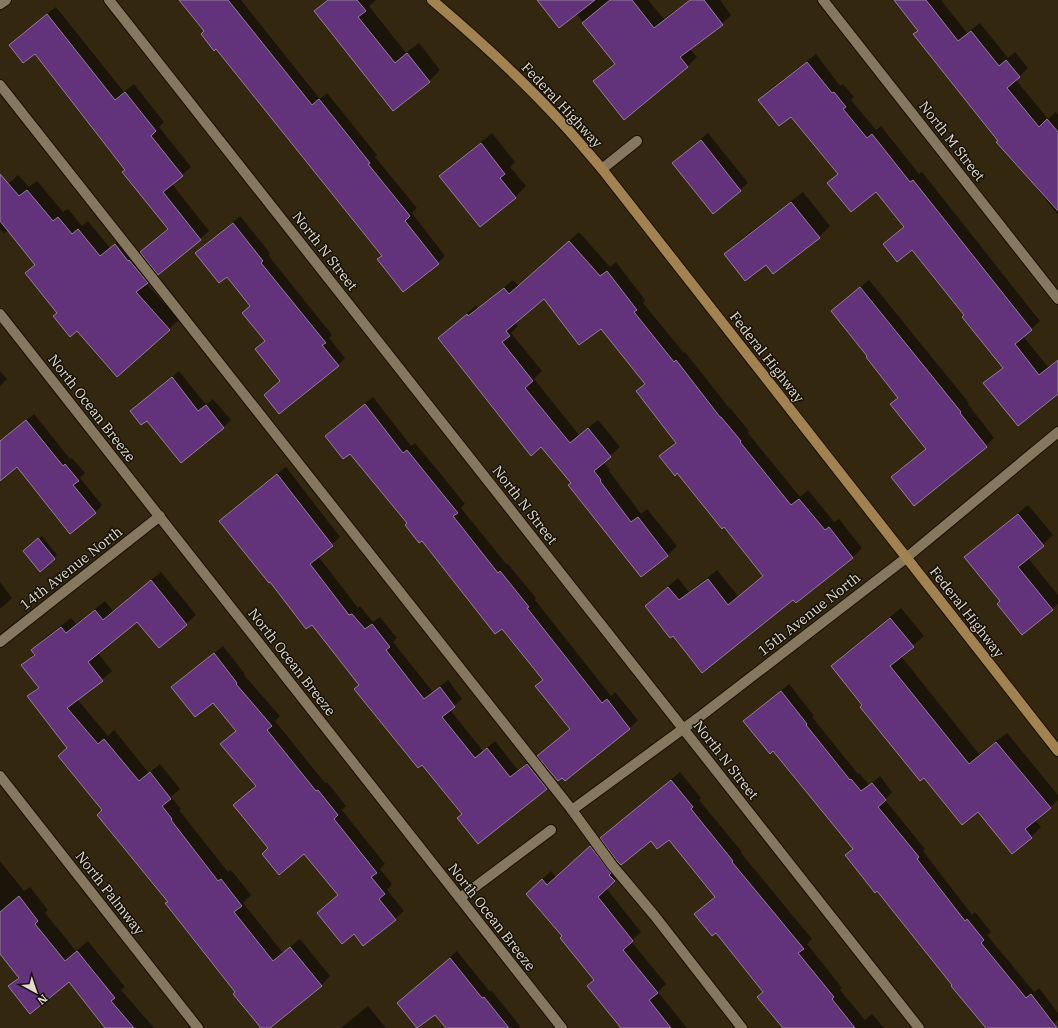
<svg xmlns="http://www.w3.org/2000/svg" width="1058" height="1028" font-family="'IBM Plex Serif',serif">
	<rect width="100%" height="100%" fill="#33270f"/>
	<!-- shadow -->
	<g fill="#0007">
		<polygon points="180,0 241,0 320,99 327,93 377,155 375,157 417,208 412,213 445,256 438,263 383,255"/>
		<polygon points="327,0 376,0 369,6 406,53 419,43 440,70 429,81 393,110 315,11"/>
		<polygon points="538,0 648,0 664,19 689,0 720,0 731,15 722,24 690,49 697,57 687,67 594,81 615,63 576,13"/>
		<polygon points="895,0 941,0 967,33 980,23 1008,58 1015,52 1028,68 1016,80 1048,119 1056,112 1058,115 1058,215 1038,190 1039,188 999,140"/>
		<polygon points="56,7 124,92 134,84 164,122 159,127 191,167 172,184 209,231 200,239 157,272 146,283 179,320 117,375 77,330 58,313 26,273 36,264 8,230 4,234 0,229 0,191 18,175 29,187 37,181 63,212 68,209 82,226 88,221 110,248 125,236 137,252 139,251 140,252 168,228 126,169 35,52 10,45 19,36"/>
		<polygon points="816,54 840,86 843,84 854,97 851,100 876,130 881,126 919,174 922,172 1040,321 1023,336 1048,367 1058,359 1058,392 985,383 1003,367 965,315 912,249 884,244 905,226 876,190 838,174 791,116 759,100 768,91"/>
		<polygon points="492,133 515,162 510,167 526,186 515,197 441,176 452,166"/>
		<polygon points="708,133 748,183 713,212 673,163"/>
		<polygon points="803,192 830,226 819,237 766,264 725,254 736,243"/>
		<polygon points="240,216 270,253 268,255 332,335 329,338 345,358 338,365 265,395 281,381 256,349 266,340 251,305 227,276 196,253"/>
		<polygon points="579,232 610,267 616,262 645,300 643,303 684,353 685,352 730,409 730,408 749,431 748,433 800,497 808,490 834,522 839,519 862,548 853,557 796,602 793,598 673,635 646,606 655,597 678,578 689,592 717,570 738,596 764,575 678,472 660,456 676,442 637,392 646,383 601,327 544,298 515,322 518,326 511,333 542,371 534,379 579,435 598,420 620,447 603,462 610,470 609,471 641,514 647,509 677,546 668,555 572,483 541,446 439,338 448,329 476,306 478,308 513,280 519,286"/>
		<polygon points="869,280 969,403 968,404 994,438 986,446 893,477 927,448 891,404 899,397 868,356 832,311"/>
		<polygon points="0,371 7,379 0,386"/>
		<polygon points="179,371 206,405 213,399 231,420 223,428 147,420 131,411"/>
		<polygon points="373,397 411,446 415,443 444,478 465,504 461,508 507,565 508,564 536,598 535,600 611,696 615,692 638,720 630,728 565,779 539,756 570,728 537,686 543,680 502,627 422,539 350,452 326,436 334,428"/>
		<polygon points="34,414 70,459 72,458 85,473 80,478 102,505 95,513 17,466 0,479 0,441"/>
		<polygon points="286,467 340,537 318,556 358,608 360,606 373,622 380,617 397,638 393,642 433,692 448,680 462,699 450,710 483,751 495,741 518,770 535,756 555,781 547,789 478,843 463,814 360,684 312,624 270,581 220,521 228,513"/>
		<polygon points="1028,505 1053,535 1028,558 1058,595 1058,604 1052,609 1001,601 965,557 975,548"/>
		<polygon points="42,536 57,555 54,558 27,548"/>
		<polygon points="161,572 196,615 159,647 137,621 98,653 112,671 102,680 77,699 108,736 114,730 149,773 160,764 180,789 171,797 181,809 179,810 228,872 231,870 251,895 243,903 283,953 300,939 330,976 321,986 268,1028 262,1028 169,901 103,810 68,747 29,696 39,686 22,665 35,653 33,650 42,640 71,618 76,624 105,601 113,611"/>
		<polygon points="0,582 12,598 0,609"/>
		<polygon points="901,608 924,636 901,656 979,754 1007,733 1058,795 1058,800 1035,820 1041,827 1031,837 979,811 924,776 863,705 832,666 842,656"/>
		<polygon points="223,646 245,674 244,675 280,716 275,721 325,783 327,782 346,806 342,810 385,864 380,869 392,884 387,890 404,911 395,919 354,933 318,913 339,894 305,852 269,848 234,805 257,785 222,744 237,730 213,702 173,687 181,679"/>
		<polygon points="789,684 814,716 812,717 858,774 859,773 869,785 880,776 892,792 885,800 925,849 923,851 972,915 975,912 991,932 987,935 1034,992 1039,988 1058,1013 1058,1020 1049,1028 987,1028 877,890 846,855 854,848 773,750 745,721"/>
		<polygon points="680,772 701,798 699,800 742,852 741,853 812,939 807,944 842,988 840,990 865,1020 872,1014 884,1028 784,1028 764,991 716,932 695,914 715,896 669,839 651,839 620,863 617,866 623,872 606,888 641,932 631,941 666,984 658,992 687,1028 622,1028 595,980 563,936 536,885 551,871 556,877 611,829"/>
		<polygon points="0,861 24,891 30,887 48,910 45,913 76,951 88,941 125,987 121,990 154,1028 103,1028 105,1026 69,981 9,986 19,976 0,952"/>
		<polygon points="457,951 490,992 491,990 520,1026 519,1028 447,1028 435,1013 406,996"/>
		<polygon points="368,1006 386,1028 341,1028"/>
	</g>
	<!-- building -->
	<g fill="#62337b" stroke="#90809a">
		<polygon points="179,0 228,0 312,105 319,99 370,163 368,164 410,216 405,221 439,264 403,292 377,259 382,256 216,49 214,51 201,34 204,31"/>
		<polygon points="328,0 357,0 366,11 358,17 395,63 407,53 430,82 393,111 314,11"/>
		<polygon points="537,0 595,0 559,28"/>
		<polygon points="610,0 632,0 654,28 690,0 704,0 723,25 680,57 688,67 624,120 593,81 615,64 582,23"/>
		<polygon points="894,0 926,0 958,41 971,31 999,66 1006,60 1020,77 1007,88 1039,127 1047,119 1058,132 1058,211 996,142 998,141 913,34 918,31"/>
		<polygon points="47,14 115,100 125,92 156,131 151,136 183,176 163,192 201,240 158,275 140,252 168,229 122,172 125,170 35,54 23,63 9,45"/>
		<polygon points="807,62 832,93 834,92 846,107 843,109 867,138 872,134 910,182 913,180 1032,330 1015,344 1039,375 1058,360 1058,394 1018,426 983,383 1003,368 962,317 964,315 912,250 897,262 883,244 904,227 876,192 851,212 827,183 838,174 791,117 779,126 758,100"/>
		<polygon points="701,140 741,191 713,214 672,163"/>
		<polygon points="481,143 505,174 500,178 516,198 480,227 439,176"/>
		<polygon points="0,174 19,196 27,190 53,221 58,217 72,234 78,229 100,256 115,244 128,261 129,260 148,283 136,292 170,330 117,377 77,331 70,337 53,316 57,313 25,273 35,265 0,221"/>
		<polygon points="791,202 820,238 773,274 766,265 745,281 724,254"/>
		<polygon points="233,223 263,261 261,263 326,343 322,345 339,366 279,414 264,395 280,381 255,349 265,341 242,313 250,306 227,277 219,283 195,253"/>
		<polygon points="569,241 600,276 607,271 637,310 634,312 674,362 676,360 720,417 721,417 741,441 740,442 791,505 799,499 825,530 829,527 853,558 796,603 793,600 702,673 673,636 670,638 645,606 668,587 679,600 708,579 728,605 763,576 724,527 722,529 677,473 675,476 659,456 676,443 636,391 645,384 601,329 579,345 544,299 506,331 510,336 502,342 533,381 525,388 570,443 588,428 611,457 594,471 601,480 600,481 631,522 638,517 668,556 641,577 568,485 571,483 541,447 531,456 438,338 467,314 468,316 504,288 509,294"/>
		<polygon points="860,287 961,412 960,413 987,447 914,506 891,477 926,449 890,404 898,398 866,357 867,356 831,311"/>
		<polygon points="172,377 198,411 206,405 224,428 181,463 147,421 141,425 130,411"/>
		<polygon points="365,404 403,453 407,450 436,486 458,513 453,516 498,573 500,571 529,607 527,608 602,703 607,699 630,729 565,781 562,778 558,781 537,756 570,729 535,686 543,680 502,629 495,634 422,541 419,543 405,525 407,523 350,454 343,459 325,436"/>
		<polygon points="26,420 63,466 65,464 79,481 73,485 96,513 70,534 17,467 0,481 0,441"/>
		<polygon points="277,474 333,546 310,564 349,615 352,614 365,629 372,624 390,647 386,650 424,699 440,687 455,707 442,717 475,758 487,748 510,777 527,764 547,789 478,844 457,818 462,814 422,765 418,768 354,689 359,685 312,625 306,629 270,582 269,583 219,521"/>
		<polygon points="1018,514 1044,546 1018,567 1053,610 1022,635 997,604 1000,601 964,557"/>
		<polygon points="38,538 55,559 40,572 23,551"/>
		<polygon points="151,580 187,625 159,648 137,622 88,662 103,681 67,708 98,744 104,739 139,781 150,772 171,799 162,806 172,819 171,820 218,881 221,879 242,906 234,912 273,961 290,947 322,986 270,1028 261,1028 233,994 235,992 165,903 168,902 97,815 102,810 58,756 67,748 27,696 39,688 21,665 35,655 31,650 61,627 66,633 95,610 103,620"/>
		<polygon points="890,618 914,647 890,666 969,764 996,742 1051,808 1025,829 1032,838 1012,854 978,812 962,825 924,778 920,781 860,707 862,705 831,666"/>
		<polygon points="214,653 237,683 236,684 272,726 267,730 316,791 318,790 338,815 334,819 377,873 371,877 385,894 379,899 396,920 363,946 354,934 342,944 317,913 338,895 304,854 279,875 262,854 268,848 233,805 256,786 220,744 236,731 213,703 195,717 171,687"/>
		<polygon points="781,691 807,724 806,725 850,780 851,779 861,791 872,783 886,800 878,807 919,857 917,859 965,921 967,919 984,940 981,943 1026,998 1031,994 1057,1028 986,1028 951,986 952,985 877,891 875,893 845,855 853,849 773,751 770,754 743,721"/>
		<polygon points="671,780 693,807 691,809 733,861 732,862 804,949 798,953 834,997 832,999 855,1028 783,1028 757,997 763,992 716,933 712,936 694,914 715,897 669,840 657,849 651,841 621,865 617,861 600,838"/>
		<polygon points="590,846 611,873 609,875 615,881 598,897 633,941 623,950 658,993 649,1000 671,1028 621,1028 587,986 594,980 560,938 562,936 526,894 542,879 547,885"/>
		<polygon points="19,896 38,921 35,924 65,961 77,951 115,998 111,1001 134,1028 105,1028 69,982 30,1014 8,986 19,978 0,954 0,912"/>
		<polygon points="450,958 482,998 484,997 509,1028 446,1028 435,1015 417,1028 397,1003"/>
	</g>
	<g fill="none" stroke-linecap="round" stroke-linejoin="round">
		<!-- service casing -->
		<g stroke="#1a1000" stroke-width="12">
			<polyline id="service" points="0,85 572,810 612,865 654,915 742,1028"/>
		</g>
		<!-- minor casing -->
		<g stroke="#1a1000" stroke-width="12">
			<g id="minor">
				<polyline points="109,0 919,1028"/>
				<polyline points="823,0 1058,299"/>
				<polyline points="0,4 6,0"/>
				<polyline points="602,169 637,141"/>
				<polyline points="0,314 562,1028"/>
				<polyline points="0,642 160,516"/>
				<polyline points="0,776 198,1028"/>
				<polyline points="572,810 702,715 906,558 1058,432"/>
				<polyline points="460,898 551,830"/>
			</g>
		</g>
		<!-- secondary casing -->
		<g stroke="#1a1000" stroke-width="12">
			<path id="secondary" d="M432,0C478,39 522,79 562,123C576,138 589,154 602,169L1058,751"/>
		</g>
		<!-- service -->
		<use href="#service" stroke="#86785e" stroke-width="10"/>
		<!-- minor -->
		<use href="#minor" stroke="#86785e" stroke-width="10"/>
		<!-- secondary -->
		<use href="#secondary" stroke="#a28350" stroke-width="10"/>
	</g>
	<g text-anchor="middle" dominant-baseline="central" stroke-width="3" stroke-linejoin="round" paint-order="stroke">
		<!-- street labels -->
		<g font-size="14" fill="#e2dbcd" stroke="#161107">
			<text transform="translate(562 105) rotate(47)">Federal Highway</text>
			<text transform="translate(952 141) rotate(52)">North M Street</text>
			<text transform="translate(325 251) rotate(52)">North N Street</text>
			<text transform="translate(767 357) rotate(52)">Federal Highway</text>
			<text transform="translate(92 408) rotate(52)">North Ocean Breeze</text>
			<text transform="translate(525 505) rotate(52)">North N Street</text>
			<text transform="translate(71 568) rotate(-38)">14th Avenue North</text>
			<text transform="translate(967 612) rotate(52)">Federal Highway</text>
			<text transform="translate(809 614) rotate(-38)">15th Avenue North</text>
			<text transform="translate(292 662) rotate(52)">North Ocean Breeze</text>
			<text transform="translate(726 760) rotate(52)">North N Street</text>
			<text transform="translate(110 893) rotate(52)">North Palmway</text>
			<text transform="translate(492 917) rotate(52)">North Ocean Breeze</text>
		</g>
	</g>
	<!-- north arrow -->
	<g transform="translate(36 992) rotate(140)" stroke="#161107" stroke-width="3" paint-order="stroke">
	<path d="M0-3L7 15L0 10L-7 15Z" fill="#e2dbcd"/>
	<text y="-6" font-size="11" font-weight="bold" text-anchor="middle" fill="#e2dbcd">N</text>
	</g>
</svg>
